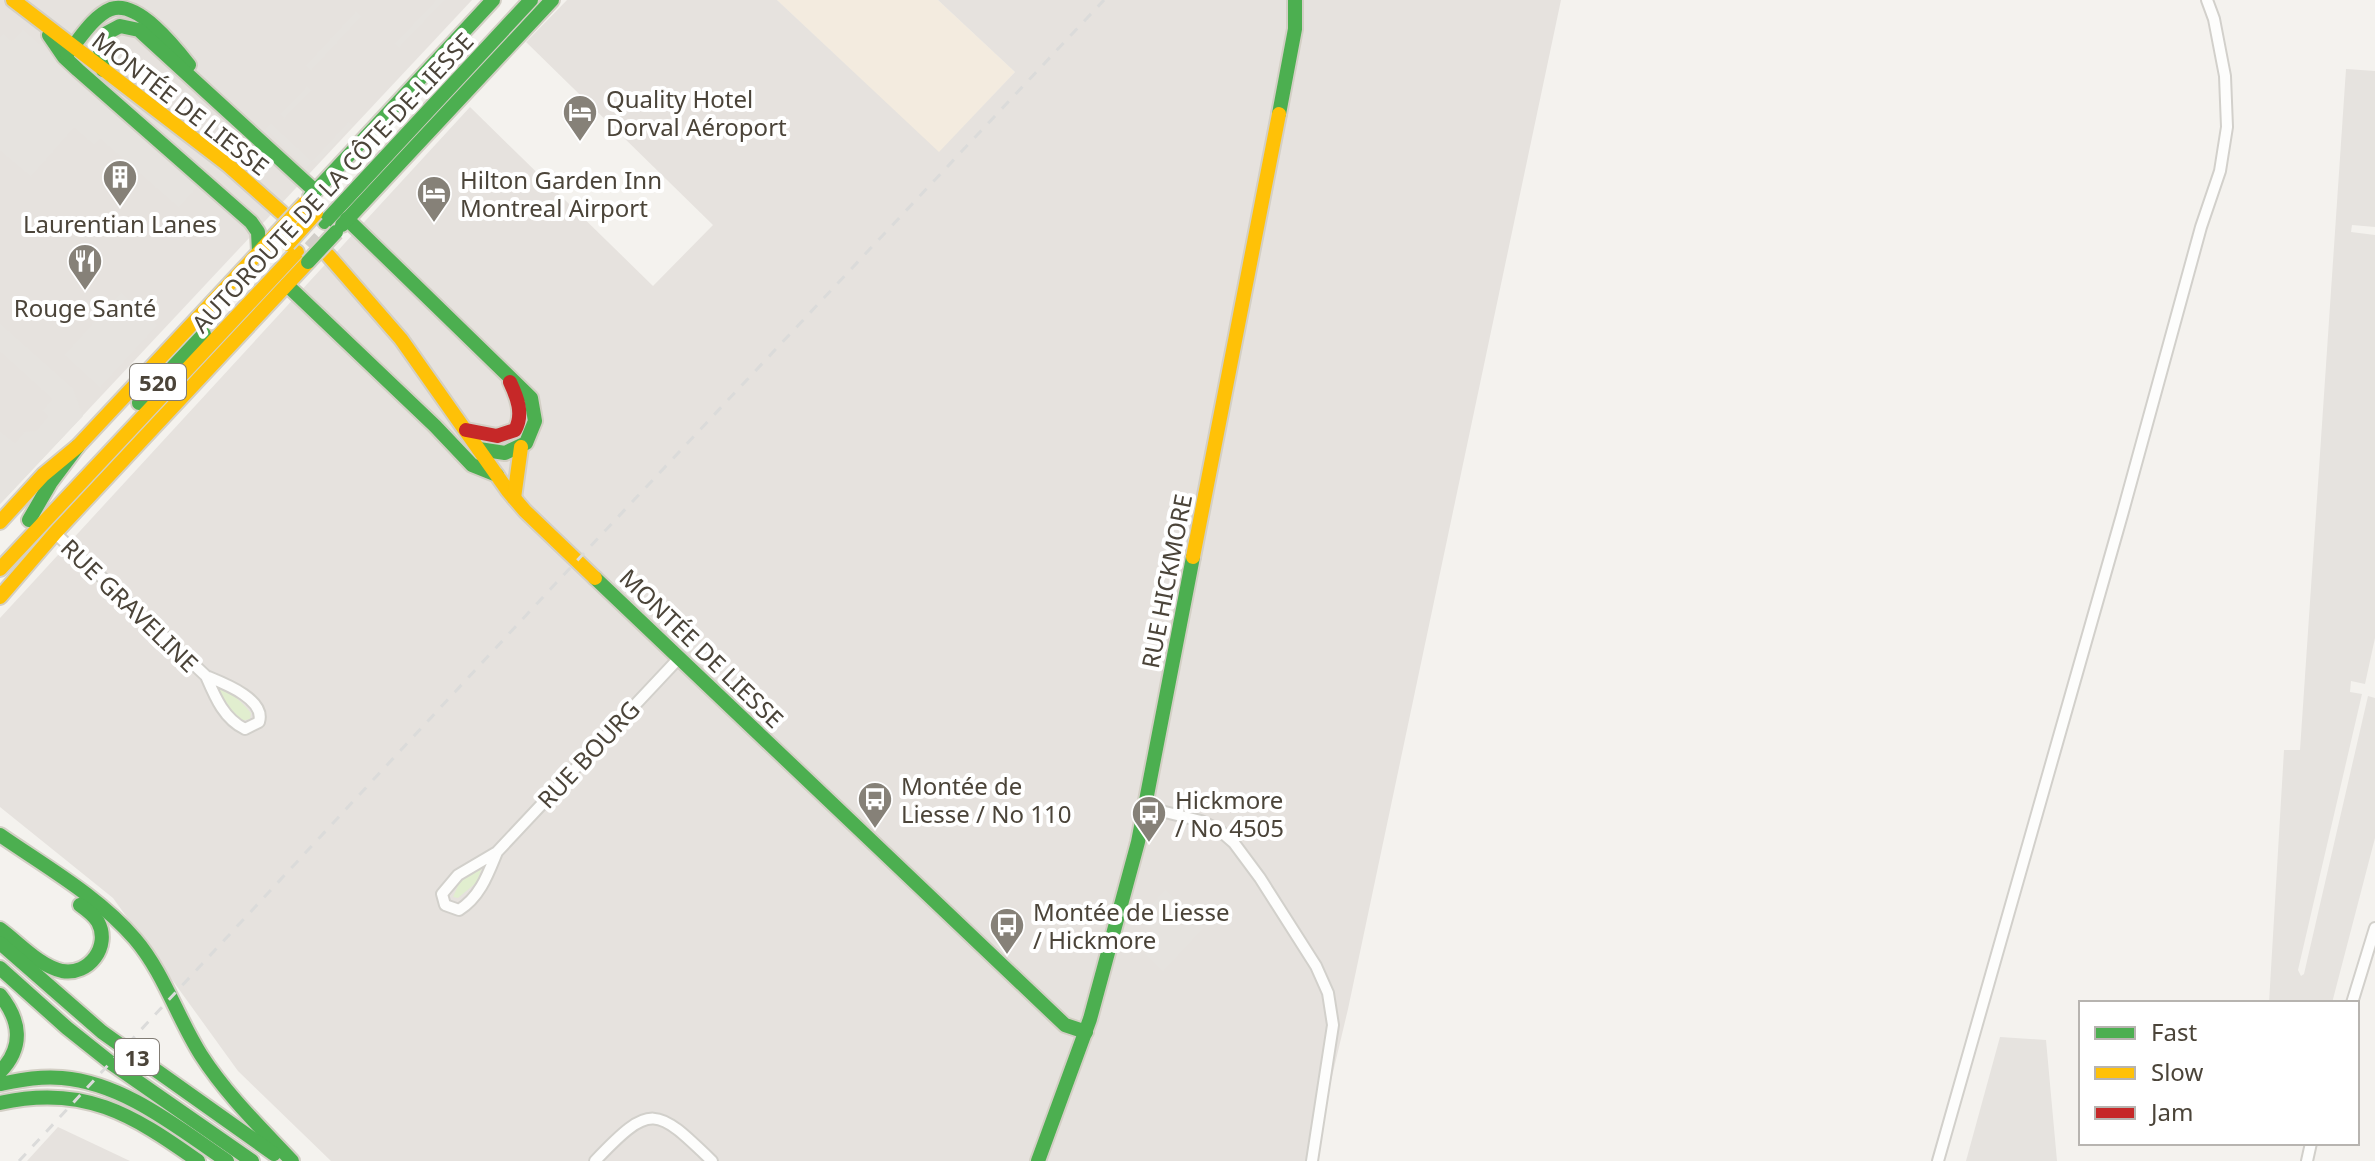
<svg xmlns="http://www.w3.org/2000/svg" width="2375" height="1161" font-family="'Noto Sans',sans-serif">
	<rect width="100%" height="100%" fill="#f4f2ee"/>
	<!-- commercial -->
	<polygon fill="#f3ebdf" points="777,0 938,0 1015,72 939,153"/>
	<!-- industrial -->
	<g fill="#e6e2de">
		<polygon points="0,0 472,0 0,504"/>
		<polygon points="567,0 777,0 939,152 1015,72 938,0 1561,0 1348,1009 1312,1161 331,1161 238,1071 113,898 0,807 0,618 470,107 653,286 713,225 526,42"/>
		<polygon points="58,1127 130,1161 27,1161"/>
	</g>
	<!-- grass -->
	<g fill="#e1eecf">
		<path d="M220,688C235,694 242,703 251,713L250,719L241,721C232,712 218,699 220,688Z"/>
		<polygon points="482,867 477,882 458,898 453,897 460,881"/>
	</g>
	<!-- parking -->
	<g fill="#e6e3df">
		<polygon points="436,0 445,0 399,48 394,44"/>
		<polygon points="356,11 362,16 311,71 305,66"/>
		<polygon points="23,29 199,185 179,208 100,139 94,145 74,128 31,177 0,151 0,38 4,34 12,41"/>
		<polygon points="2346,69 2375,71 2375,227 2352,225 2351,232 2375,235 2375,638 2365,684 2351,681 2350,692 2362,694 2298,970 2301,976 2304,974 2368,696 2375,698 2375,838 2332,1003 2269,1003 2284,750 2300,750"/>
		<polygon points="307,86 312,90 284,119 280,114"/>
		<polygon points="348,122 352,126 317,164 313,161 306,168 265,129 271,123 312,161"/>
		<polygon points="121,292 158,325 100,388 64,355"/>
		<polygon points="0,323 73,388 83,416 0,504 0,431 15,443 24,432 36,431 48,416 42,411 52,399 0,352"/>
		<polygon points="1165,889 1205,927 1163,972 1137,947 1153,930 1147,924 1158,912 1151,905"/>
		<polygon points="2000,1037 2046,1040 2057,1161 1966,1161"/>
	</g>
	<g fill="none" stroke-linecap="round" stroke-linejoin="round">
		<!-- secondary-tunnel -->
		<polyline stroke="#d2cfca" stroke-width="14" stroke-dasharray="14 7" stroke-linecap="butt" points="294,224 328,255"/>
		<!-- street casing -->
		<g stroke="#d2d0cb" stroke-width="14">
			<g id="street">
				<path d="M55,533L206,676C215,697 224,719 245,729L259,722C266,699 223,683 206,676"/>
				<polyline points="1145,807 1201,821 1219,830 1234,843 1260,878 1316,966 1328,993 1333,1025 1312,1161"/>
				<path d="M497,852C488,874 480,897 459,910L445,905L442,894L458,875L497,852L680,657"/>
				<polyline points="2352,1003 2375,928"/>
				<path d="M595,1161C651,1102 656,1107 712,1161"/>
				<polyline points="1938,1161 2122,515 2201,227 2220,171 2227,127 2225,76 2214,19 2207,0"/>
				<polyline points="2307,1161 2311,1143"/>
			</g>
		</g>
		<!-- fast casing -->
		<g stroke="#d3cfc5" stroke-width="18">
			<g id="fast">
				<polyline points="49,35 64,57 78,70 251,222 258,232 259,252"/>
				<path d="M67,54C79,40 93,16 111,9C138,0 175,47 189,65"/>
				<polyline points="103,70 100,49 105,34 120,26 139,30 315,191"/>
				<polyline points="1279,114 1295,29 1295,0"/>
				<polyline points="310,197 493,0"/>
				<polyline points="347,219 531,398 535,421 526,443 505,453 479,449"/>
				<polyline points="325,222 531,0"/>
				<polyline points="342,225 552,0"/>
				<polyline points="287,285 435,426 472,465 497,475"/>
				<polyline points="139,403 204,334"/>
				<polyline points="29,520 51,482 78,446"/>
				<polyline points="595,578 1065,1025 1086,1032"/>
				<path d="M0,835C46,867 98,896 135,939C164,973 177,1017 201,1055C226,1094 260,1127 292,1161"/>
				<path d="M0,929C18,942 39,966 62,971C89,976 111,946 98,922C94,915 87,910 80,905"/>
				<polyline points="0,943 102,1032 274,1154"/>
				<polyline points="0,968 67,1028 111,1063 252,1161"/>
				<path d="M0,995C21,1021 24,1047 0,1072"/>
				<path d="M0,1084C21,1080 40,1076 62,1078C124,1083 178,1128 227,1161"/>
				<path d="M0,1103C83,1084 132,1114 198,1161"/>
				<polyline points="1038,1161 1090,1019 1138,842 1193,557"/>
			</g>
		</g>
		<!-- slow casing -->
		<g stroke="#d3cfc5" stroke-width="18">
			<g id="slow">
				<polyline points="13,0 228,165 282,213"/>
				<polyline points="328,255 401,339 508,491 525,511 595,578"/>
				<polyline points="514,498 521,447"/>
				<polyline points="0,522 43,475 78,446 277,233"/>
				<polyline points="1193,557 1279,114"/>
				<polyline points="0,569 297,252"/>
				<polyline points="0,597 55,533 308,262"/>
			</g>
		</g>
		<!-- jam casing -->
		<g stroke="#d3cfc5" stroke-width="18">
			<path id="jam" d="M466,430L497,436L515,430C524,414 517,397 510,382"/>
		</g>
		<!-- street -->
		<use href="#street" stroke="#fdfdfc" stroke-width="10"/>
		<!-- fast -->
		<use href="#fast" stroke="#4caf50" stroke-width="14"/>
		<!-- slow -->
		<use href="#slow" stroke="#ffc107" stroke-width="14"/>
		<!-- jam -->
		<use href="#jam" stroke="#c62828" stroke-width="14"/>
		<!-- rail -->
		<polyline stroke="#dbdbda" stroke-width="3" stroke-dasharray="10 10" stroke-linecap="butt" points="19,1161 571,567 1104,0"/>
		<!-- fast-bridge casing -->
		<g stroke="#d3cfc5" stroke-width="18" stroke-linecap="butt">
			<polyline id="fast-bridge" points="308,262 336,232"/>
		</g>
		<!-- slow-bridge casing -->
		<g stroke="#d3cfc5" stroke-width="18" stroke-linecap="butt">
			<g id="slow-bridge">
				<polyline points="277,233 305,203"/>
				<polyline points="288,244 316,213"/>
			</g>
		</g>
		<!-- fast-bridge -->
		<use href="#fast-bridge" stroke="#4caf50" stroke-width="14"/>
		<!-- slow-bridge -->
		<use href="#slow-bridge" stroke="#ffc107" stroke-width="14"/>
	</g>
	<!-- icons -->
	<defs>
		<g id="hotel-pin" transform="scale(1.8)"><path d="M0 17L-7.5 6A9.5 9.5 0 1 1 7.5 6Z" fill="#868178" stroke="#fff"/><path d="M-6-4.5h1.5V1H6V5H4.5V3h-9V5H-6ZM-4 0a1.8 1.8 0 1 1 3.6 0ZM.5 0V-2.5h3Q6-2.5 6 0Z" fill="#fff"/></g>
		<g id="building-pin" transform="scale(1.8)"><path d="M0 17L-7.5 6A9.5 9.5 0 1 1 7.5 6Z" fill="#868178" stroke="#fff"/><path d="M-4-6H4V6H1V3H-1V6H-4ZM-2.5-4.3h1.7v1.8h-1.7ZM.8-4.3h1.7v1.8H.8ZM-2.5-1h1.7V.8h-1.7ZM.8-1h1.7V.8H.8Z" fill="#fff"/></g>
		<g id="restaurant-pin" transform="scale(1.8)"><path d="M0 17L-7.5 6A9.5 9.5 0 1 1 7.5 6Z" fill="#868178" stroke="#fff"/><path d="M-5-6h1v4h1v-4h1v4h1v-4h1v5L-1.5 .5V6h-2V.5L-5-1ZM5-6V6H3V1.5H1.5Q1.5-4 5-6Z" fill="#fff"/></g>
		<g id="bus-pin" transform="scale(1.8)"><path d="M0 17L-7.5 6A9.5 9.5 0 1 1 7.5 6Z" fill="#868178" stroke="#fff"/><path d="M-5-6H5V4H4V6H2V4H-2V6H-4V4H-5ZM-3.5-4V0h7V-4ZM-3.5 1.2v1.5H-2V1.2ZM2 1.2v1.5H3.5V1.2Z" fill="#fff"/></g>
	</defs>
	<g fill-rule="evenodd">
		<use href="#hotel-pin" x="580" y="112"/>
		<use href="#building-pin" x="120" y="177"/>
		<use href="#hotel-pin" x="434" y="193"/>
		<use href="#restaurant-pin" x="85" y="261"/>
		<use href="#bus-pin" x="875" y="799"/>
		<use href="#bus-pin" x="1149" y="813"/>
		<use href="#bus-pin" x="1007" y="925"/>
	</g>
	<g text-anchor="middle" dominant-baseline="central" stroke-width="8" stroke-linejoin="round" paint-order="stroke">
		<!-- shield labels -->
		<g fill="#fff" stroke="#817c74" stroke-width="2">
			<rect x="130" y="364" width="56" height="36" rx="6"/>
			<rect x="115" y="1039" width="44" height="36" rx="6"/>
		</g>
		<g font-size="22" font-weight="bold" fill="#4b4439">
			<text x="158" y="382">520</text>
			<text x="137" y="1057">13</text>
		</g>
		<!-- poi labels -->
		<g font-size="24" fill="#4b4439" stroke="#fff" text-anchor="start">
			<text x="606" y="98">Quality Hotel<tspan x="606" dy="28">Dorval Aéroport</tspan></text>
			<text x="460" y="179">Hilton Garden Inn<tspan x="460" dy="28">Montreal Airport</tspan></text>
			<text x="120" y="223" text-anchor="middle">Laurentian Lanes</text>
			<text x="85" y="307" text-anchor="middle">Rouge Santé</text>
			<text x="901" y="785">Montée de<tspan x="901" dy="28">Liesse / No 110</tspan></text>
			<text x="1175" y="799">Hickmore<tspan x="1175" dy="28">/ No 4505</tspan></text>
			<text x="1033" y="911">Montée de Liesse<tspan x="1033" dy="28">/ Hickmore</tspan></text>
		</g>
		<!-- street labels -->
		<g font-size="24" fill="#4b4439" stroke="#fff">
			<text transform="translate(181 103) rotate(38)">MONTÉE DE LIESSE</text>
			<text transform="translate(332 182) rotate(-47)">AUTOROUTE DE LA CÔTE-DE-LIESSE</text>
			<text transform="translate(1166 581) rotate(-79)">RUE HICKMORE</text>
			<text transform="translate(130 605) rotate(44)">RUE GRAVELINE</text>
			<text transform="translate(702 648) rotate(44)">MONTÉE DE LIESSE</text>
			<text transform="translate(588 754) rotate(-47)">RUE BOURG</text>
		</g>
	</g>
	<!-- legend -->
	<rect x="2079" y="1001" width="280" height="144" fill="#ffffff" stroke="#b7b4b0" stroke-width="2"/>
	<rect x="2095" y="1027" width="40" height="12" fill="#4caf50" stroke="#b7b4b0" stroke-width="2"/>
	<text x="2151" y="1041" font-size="24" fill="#4b4439">Fast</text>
	<rect x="2095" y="1067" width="40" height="12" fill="#ffc107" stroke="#b7b4b0" stroke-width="2"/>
	<text x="2151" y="1081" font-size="24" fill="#4b4439">Slow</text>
	<rect x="2095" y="1107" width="40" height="12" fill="#c62828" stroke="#b7b4b0" stroke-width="2"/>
	<text x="2151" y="1121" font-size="24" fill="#4b4439">Jam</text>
</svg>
